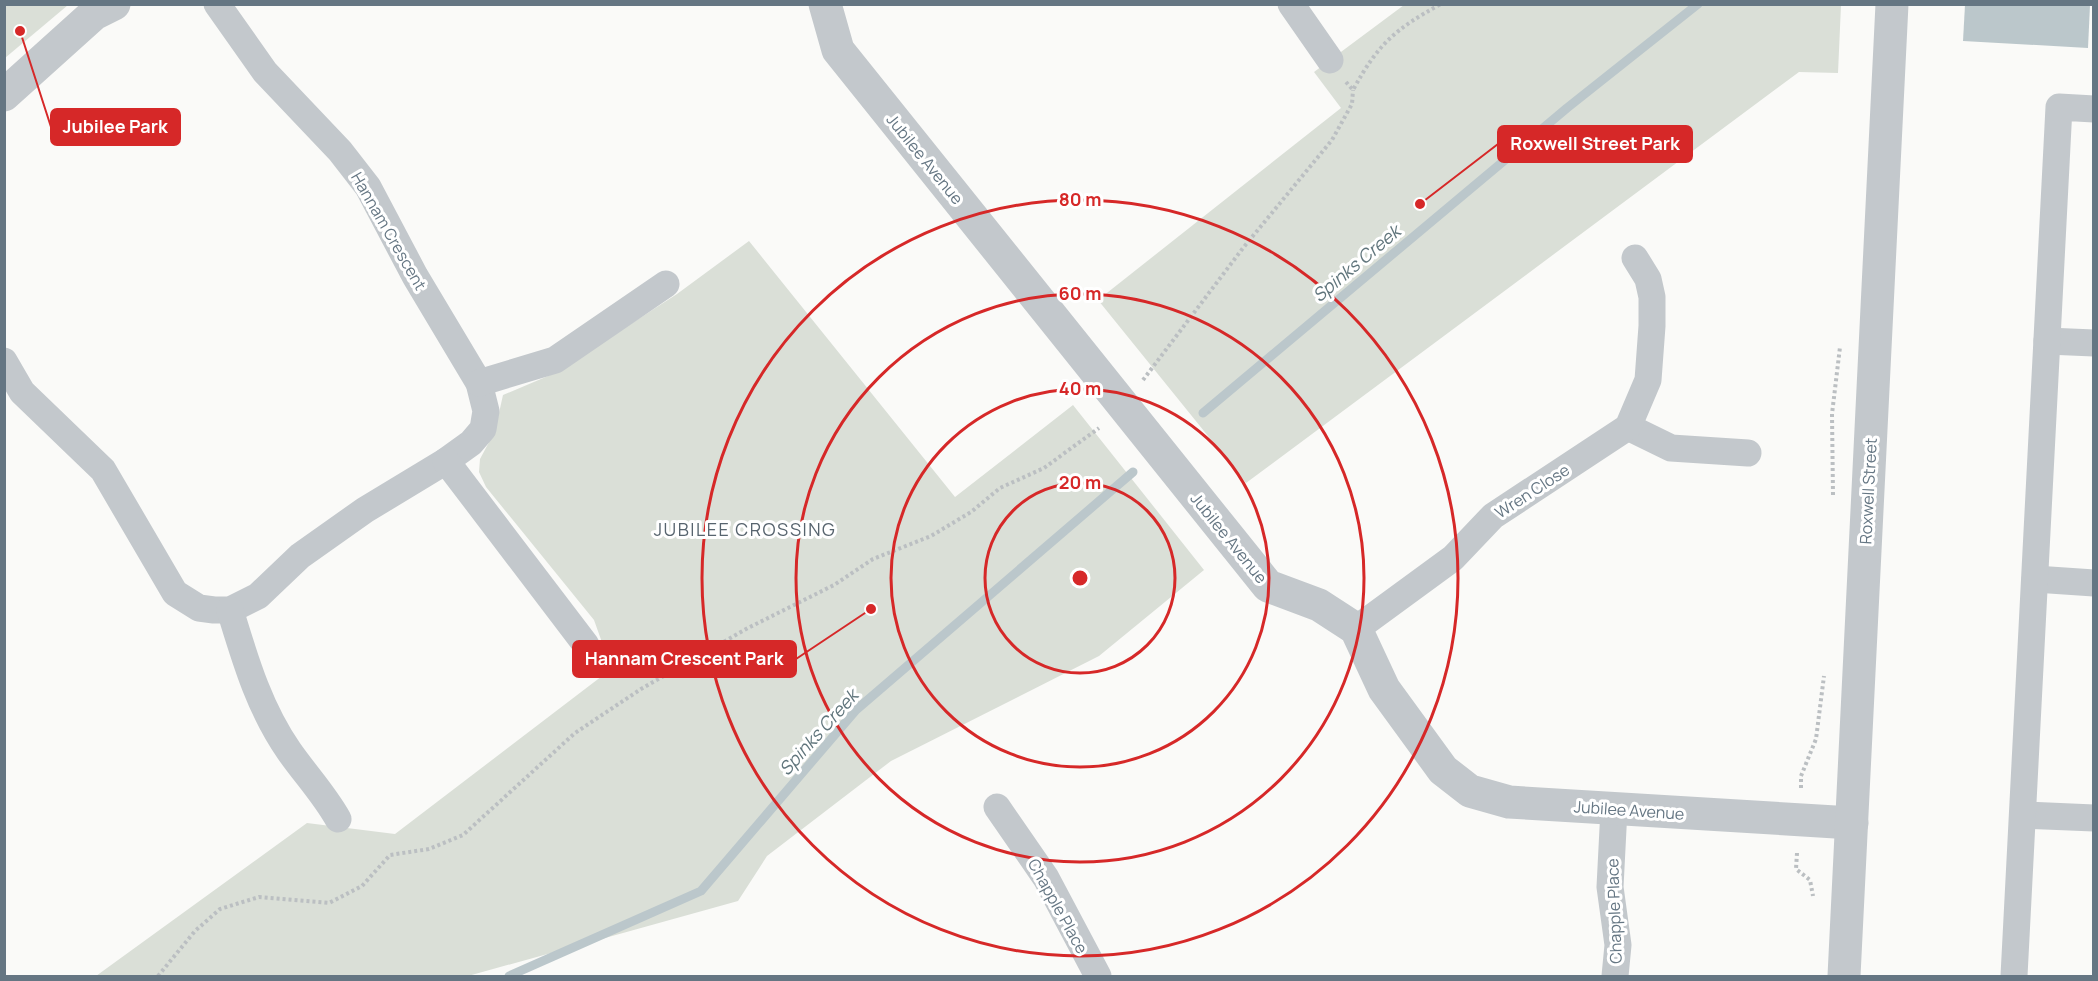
<svg xmlns="http://www.w3.org/2000/svg" width="2098" height="981" font-family="Manrope,sans-serif">
	<rect width="100%" height="100%" fill="#fafaf8"/>
	<!-- green -->
	<g fill="#dadfd7">
		<polygon points="5,4 68,4 68,5 5,58"/>
		<polygon points="1404,5 1841,5 1838,73 1799,72 1246,483 1098,300 1341,108 1314,72"/>
		<polygon points="749,241 955,497 1073,405 1204,570 1099,656 891,761 767,856 738,901 468,976 96,976 307,823 395,834 606,673 604,648 594,620 486,487 479,472 480,459 495,431 503,395 555,373 677,294"/>
	</g>
	<!-- water -->
	<polygon fill="#bbc7cb" points="1965,5 2090,5 2088,48 1963,41"/>
	<g fill="none" stroke-linecap="round" stroke-linejoin="round">
		<!-- stream -->
		<g stroke="#bbc7cb" stroke-width="9">
			<polyline points="1203,413 1567,108 1698,4"/>
			<polyline points="509,976 701,891 856,710 1133,472"/>
		</g>
		<!-- path -->
		<g stroke="#bbbfc2" stroke-width="4" stroke-dasharray="3 3" stroke-linecap="butt">
			<path d="M1346,82L1353,90C1378,44 1395,29 1441,4"/>
			<polyline points="1143,380 1243,248 1332,140 1352,104 1353,90"/>
			<polyline points="1833,495 1832,414 1840,347"/>
			<polyline points="1801,788 1801,776 1816,739 1824,676"/>
			<polyline points="1797,853 1796,869 1810,880 1813,896"/>
			<polyline points="158,976 195,931 220,909 259,897 329,903 362,886 390,855 429,849 463,835 575,733 641,689 748,628 834,585 873,559 931,536 971,512 1000,488 1044,468 1099,428"/>
		</g>
		<!-- minor -->
		<g stroke="#c3c8cc" stroke-width="27">
			<polyline points="1291,4 1330,60"/>
			<polyline points="2047,341 2094,343"/>
			<polyline points="4,361 22,392 103,470 175,593 199,608 214,610 230,610 258,596 300,556 365,510 446,461 471,443 483,429 486,411 479,383 415,276 368,187 340,151 265,72 217,4"/>
			<polyline points="479,383 555,360 666,284"/>
			<polyline points="1628,427 1671,448 1748,453"/>
			<polyline points="446,461 586,645"/>
			<polyline points="2035,579 2094,583"/>
			<path d="M230,610C245,659 259,708 289,751C305,774 324,794 338,819"/>
			<polyline points="1356,629 1453,558 1493,516 1628,427 1648,380 1652,326 1652,297 1648,279 1635,258"/>
			<polyline points="997,807 1046,878 1098,976"/>
			<polyline points="1614,809 1610,887 1618,945 1615,976"/>
			<polyline points="2023,815 2094,818"/>
			<polyline points="2014,976 2059,107 2094,109"/>
		</g>
		<!-- tertiary -->
		<g stroke="#c3c8cc" stroke-width="33">
			<polyline points="825,4 838,50 1268,586 1319,605 1356,629 1384,689 1443,770 1470,791 1509,802 1852,823"/>
			<polyline points="4,95 94,14 114,4"/>
			<polyline points="1844,976 1892,4"/>
		</g>
	</g>
	<!-- distance rings -->
	<g fill="none" stroke="#d62828" stroke-width="3">
		<circle cx="1080" cy="578" r="95"/>
		<circle cx="1080" cy="578" r="189"/>
		<circle cx="1080" cy="578" r="284"/>
		<circle cx="1080" cy="578" r="378"/>
	</g>
	<g text-anchor="middle" dominant-baseline="central" stroke-width="6" stroke-linejoin="round" paint-order="stroke">
		<!-- street labels -->
		<g font-size="16" fill="#657683" stroke="#fff">
			<text transform="translate(925 159) rotate(51)">Jubilee Avenue</text>
			<text transform="translate(389 231) rotate(60)">Hannam Crescent</text>
			<text transform="translate(1532 491) rotate(-33)">Wren Close</text>
			<text transform="translate(1868 491) rotate(-87)">Roxwell Street</text>
			<text transform="translate(1229 538) rotate(51)">Jubilee Avenue</text>
			<text transform="translate(1629 810) rotate(4)">Jubilee Avenue</text>
			<text transform="translate(1058 906) rotate(61)">Chapple Place</text>
			<text transform="translate(1614 911) rotate(-92)">Chapple Place</text>
		</g>
		<!-- water labels -->
		<g font-size="18" font-style="italic" fill="#60757c" stroke="#fff">
			<text transform="translate(1356 263) rotate(-40)">Spinks Creek</text>
			<text transform="translate(818 732) rotate(-48)">Spinks Creek</text>
		</g>
		<!-- neighbourhood labels -->
		<g font-size="18" letter-spacing="1.5" fill="#57646e" stroke="#fff">
			<text x="745" y="529">JUBILEE CROSSING</text>
		</g>
	</g>
	<circle cx="1080" cy="578" r="9" fill="#d62828" stroke="#fff" stroke-width="3"/>
	<g font-size="18" text-anchor="middle" font-weight="bold" fill="#d62828" stroke="#fff" stroke-width="6" stroke-linejoin="round" paint-order="stroke">
		<text x="1080" y="206">80 m</text>
		<text x="1080" y="300">60 m</text>
		<text x="1080" y="395">40 m</text>
		<text x="1080" y="489">20 m</text>
	</g>
	<!-- callouts -->
	<path fill="none" stroke="#d62828" stroke-width="2" d="M20 31L51 127M1420 204L1498 144M871 609L796 659"/>
	<g fill="#d62828" stroke="#fff" stroke-width="2">
		<circle cx="20" cy="31" r="6"/>
		<circle cx="1420" cy="204" r="6"/>
		<circle cx="871" cy="609" r="6"/>
	</g>
	<g fill="#d62828" stroke="#d62828" stroke-width="2">
		<rect x="51" y="109" width="129" height="36" rx="6"/>
		<rect x="1498" y="126" width="194" height="36" rx="6"/>
		<rect x="573" y="641" width="223" height="36" rx="6"/>
	</g>
	<g font-size="18" text-anchor="middle" font-weight="bold" fill="#fff">
		<text x="115" y="133">Jubilee Park</text>
		<text x="1595" y="150">Roxwell Street Park</text>
		<text x="684" y="665">Hannam Crescent Park</text>
	</g>
	<!-- border -->
	<rect width="2098" height="981" fill="none" stroke="#657683" stroke-width="12"/>
</svg>
